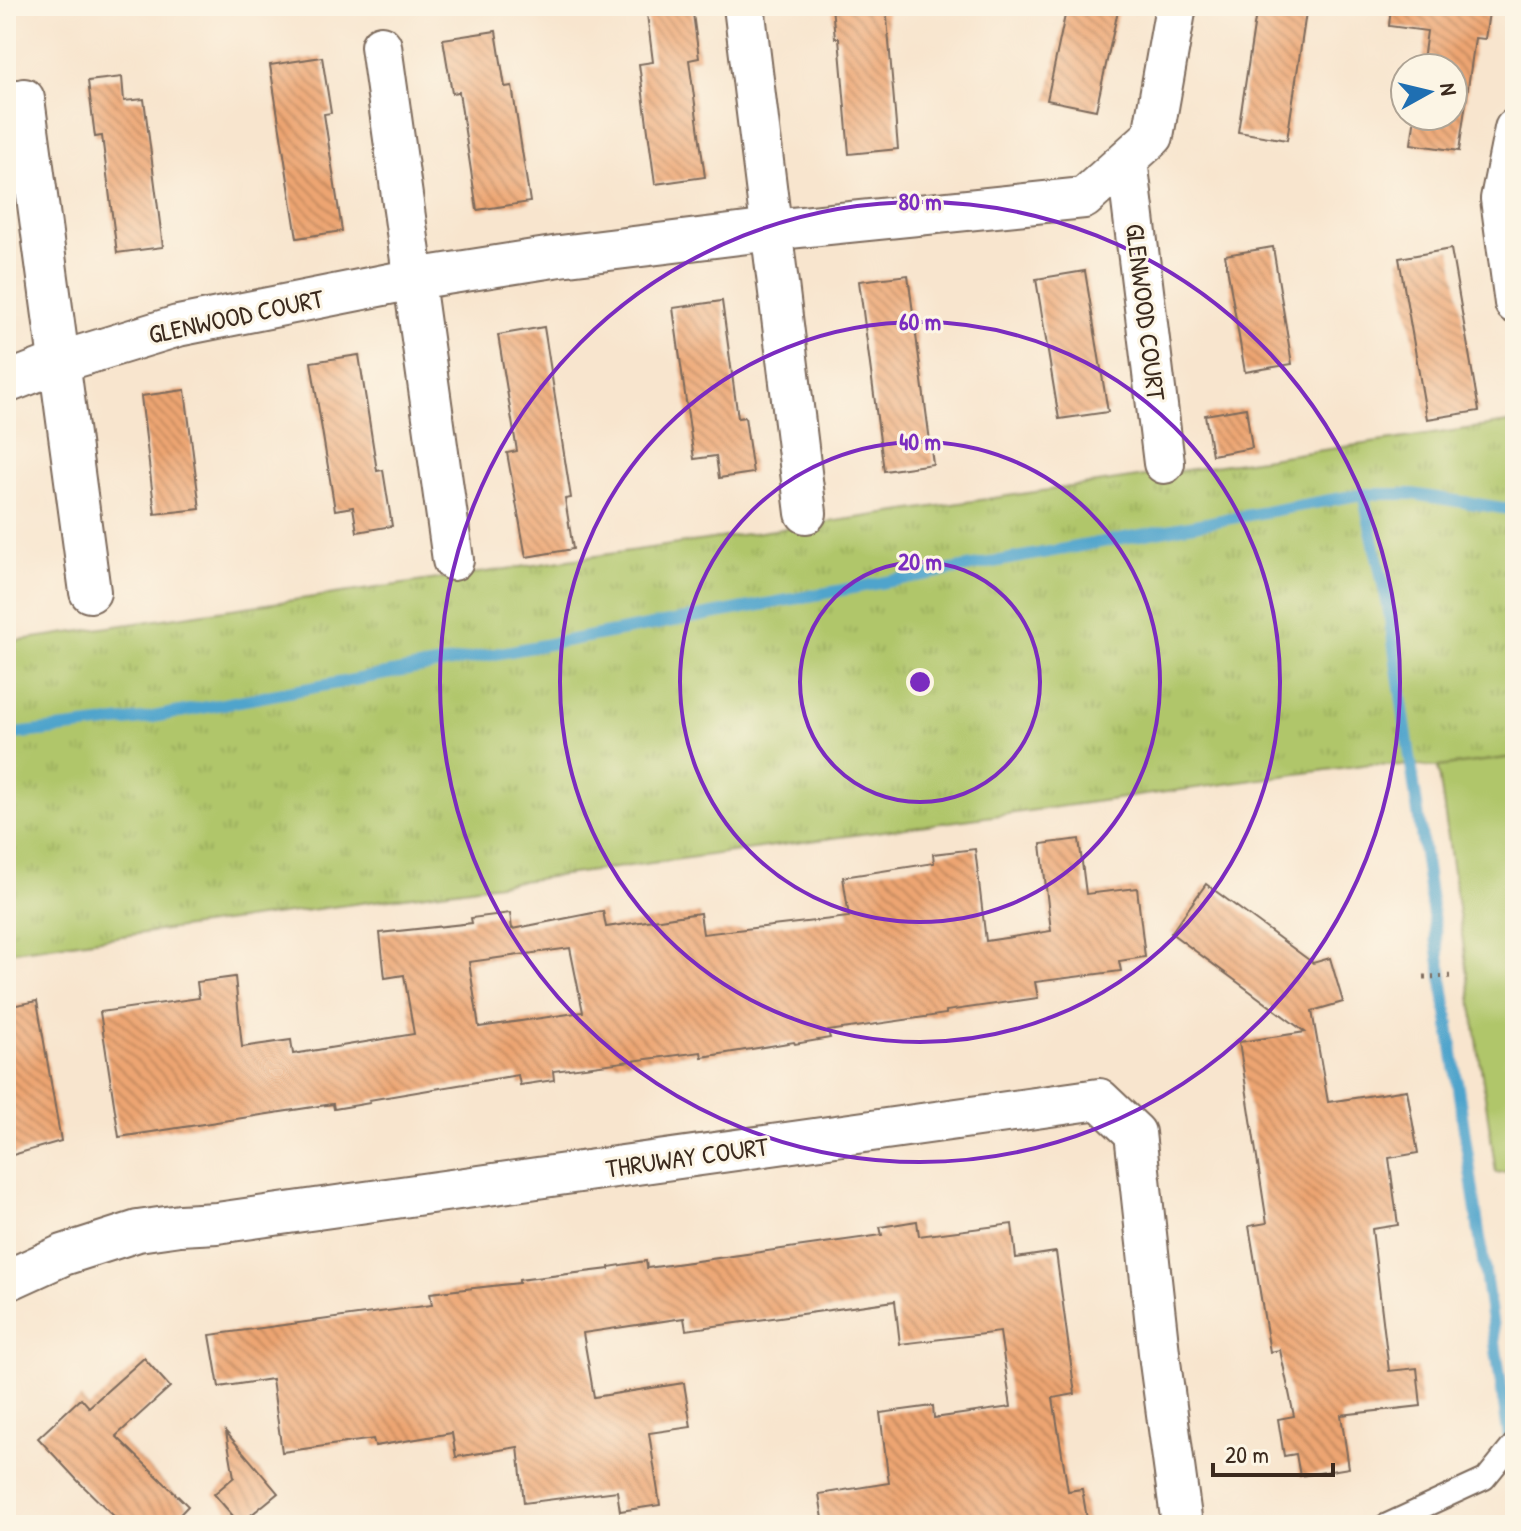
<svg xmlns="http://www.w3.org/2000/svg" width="1521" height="1531" font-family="'Patrick Hand',sans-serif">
	<defs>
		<pattern id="grass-tufts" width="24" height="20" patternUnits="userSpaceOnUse" patternTransform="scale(2)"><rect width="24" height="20" fill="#b0c66a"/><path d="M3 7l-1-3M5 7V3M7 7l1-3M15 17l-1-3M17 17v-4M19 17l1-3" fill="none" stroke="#98aa5b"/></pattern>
		<pattern id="building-back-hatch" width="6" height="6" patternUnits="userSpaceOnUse" patternTransform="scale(2)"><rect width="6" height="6" fill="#eda572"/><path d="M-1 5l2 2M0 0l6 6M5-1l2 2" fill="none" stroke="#c1875d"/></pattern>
	</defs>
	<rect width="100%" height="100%" fill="#fcf5e5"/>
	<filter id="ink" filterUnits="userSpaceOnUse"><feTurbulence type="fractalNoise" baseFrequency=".0125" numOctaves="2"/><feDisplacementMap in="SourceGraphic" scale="16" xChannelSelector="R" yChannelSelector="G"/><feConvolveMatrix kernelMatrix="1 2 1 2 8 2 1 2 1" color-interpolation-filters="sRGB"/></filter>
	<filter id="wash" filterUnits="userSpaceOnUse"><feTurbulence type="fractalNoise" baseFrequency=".006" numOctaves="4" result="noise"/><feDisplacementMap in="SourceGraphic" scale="32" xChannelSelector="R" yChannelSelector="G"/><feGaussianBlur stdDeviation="1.8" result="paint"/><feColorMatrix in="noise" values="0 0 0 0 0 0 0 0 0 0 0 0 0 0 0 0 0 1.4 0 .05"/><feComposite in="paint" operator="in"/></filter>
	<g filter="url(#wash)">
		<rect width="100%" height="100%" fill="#f8e5ce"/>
		<!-- grass -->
		<polygon fill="url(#grass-tufts)" stroke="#767844" stroke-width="2" points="1515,422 1515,757 1438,767 1370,764 6,952 6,642"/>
		<!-- garden -->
		<polygon fill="#b0c66a" stroke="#767844" stroke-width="2" points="1515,757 1515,1170 1496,1173 1438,767"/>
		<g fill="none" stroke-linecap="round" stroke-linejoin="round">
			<!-- stream -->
			<g stroke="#50a4cc" stroke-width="12">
				<polyline points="1363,494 1388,606 1515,1480"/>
				<polyline points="6,735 142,719 1363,494 1412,494 1515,510"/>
			</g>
		</g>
		<g id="blocks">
			<!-- building -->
			<g fill="url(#building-back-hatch)" fill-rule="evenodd">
				<polygon points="646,6 692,6 699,58 689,60 705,177 655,184 639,64 653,62"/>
				<polygon points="832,6 886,6 898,149 849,154 839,38 835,38"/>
				<polygon points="1067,6 1119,6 1096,110 1047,100"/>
				<polygon points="1257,6 1307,6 1287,140 1238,132"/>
				<polygon points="1391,6 1490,6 1485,39 1475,38 1459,151 1411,144 1415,116 1453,116 1453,68 1422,68 1427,31 1389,26"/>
				<polygon points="496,31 505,87 512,86 530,202 477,210 459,92 452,93 443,39"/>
				<polygon points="322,57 331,113 324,114 342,231 297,238 270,65"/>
				<polygon points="122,77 124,101 144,99 163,247 117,253 102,136 95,137 88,81"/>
				<polygon points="1273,247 1292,364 1245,372 1225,255"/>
				<polygon points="1451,249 1479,411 1427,419 1399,258"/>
				<polygon points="1085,271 1108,412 1059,419 1036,279"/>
				<polygon points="908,275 933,464 884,471 859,281"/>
				<polygon points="722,301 738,418 745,417 753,473 719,478 716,456 694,459 673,308"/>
				<polygon points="544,327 571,498 565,499 573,549 526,557 507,453 517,451 498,335"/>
				<polygon points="359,355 377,471 383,470 392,526 357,532 353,507 335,510 311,362"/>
				<polygon points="185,390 200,509 155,514 141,396"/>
				<polygon points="1246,408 1252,448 1212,455 1205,415"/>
				<path d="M1079,839L1086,894L1137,888L1145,957L1119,961L1121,971L1035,982L1038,998L946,1011V1014L828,1031L830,1038L795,1044L794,1042L702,1057L701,1052L553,1071L554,1080L520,1085L518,1075L369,1100L370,1103L334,1109L333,1104L119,1137L100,1012L199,998L197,982L235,977L242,1047L291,1040L293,1054L414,1034L404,975L385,978L380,933L472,923L471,918L510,913L512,929L603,911L606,927L700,913L703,934L849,917L843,877L934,863L933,854L975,849L986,941L1051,931L1041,844ZM570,948L583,1012L479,1027L469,962Z"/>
				<polygon points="1206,884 1313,963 1330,958 1343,1002 1312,1011 1328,1102 1407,1090 1418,1153 1389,1158 1398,1225 1372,1229 1389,1371 1417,1368 1421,1406 1341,1415 1349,1468 1300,1476 1296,1454 1284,1456 1278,1419 1294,1416 1280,1350 1270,1352 1249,1226 1267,1223 1239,1042 1305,1032 1171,933"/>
				<polygon points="37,1001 61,1141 6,1157 6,1007"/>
				<polygon points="917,1221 919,1236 1012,1224 1016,1258 1056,1252 1075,1394 1053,1398 1068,1491 1082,1489 1088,1525 824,1525 819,1494 889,1483 880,1413 933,1406 934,1418 1011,1407 1000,1332 900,1344 895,1301 686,1330 684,1318 583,1333 594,1397 684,1383 691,1427 649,1433 660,1505 620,1511 617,1491 524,1503 518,1447 456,1457 452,1433 375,1446 373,1439 282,1452 272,1379 219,1387 210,1335 432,1305 430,1293 519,1283 519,1280 609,1269 609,1267 646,1261 647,1268 882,1235 880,1227"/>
				<polygon points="144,1358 170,1387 116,1436 188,1506 170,1525 123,1525 78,1481 38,1438 81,1398 89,1407"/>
				<polygon points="226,1432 278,1493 240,1524 214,1494 234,1477"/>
			</g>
		</g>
	</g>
	<g filter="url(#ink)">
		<use href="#blocks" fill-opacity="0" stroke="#7d6b5c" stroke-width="2"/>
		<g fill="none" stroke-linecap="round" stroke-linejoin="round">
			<!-- service casing -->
			<g stroke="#7d6b5c" stroke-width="24">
				<polyline id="service" points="1385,1525 1485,1479 1515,1442"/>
			</g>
			<!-- minor casing -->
			<g stroke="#7d6b5c" stroke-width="44">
				<g id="minor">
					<polyline points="744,6 806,513"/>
					<polyline points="381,46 453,560"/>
					<polyline points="24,99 90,592"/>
					<polyline points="1515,129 1501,199 1515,303"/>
					<polyline points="1127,160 1164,463"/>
					<polyline points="6,383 60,362 178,326 414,279 560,256 771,230 1084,198 1153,136 1176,6"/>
					<polyline points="6,1281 63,1255 138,1231 180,1225 217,1223 1099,1099 1135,1133 1160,1362 1182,1525"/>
				</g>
			</g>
			<!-- path -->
			<polyline stroke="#7d6b5c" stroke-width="5" stroke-dasharray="2 6" stroke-linecap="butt" points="1424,977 1455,976"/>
			<!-- service -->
			<use href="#service" stroke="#fff" stroke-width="20"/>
			<!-- minor -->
			<use href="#minor" stroke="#fff" stroke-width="40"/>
		</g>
	</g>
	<!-- distance rings -->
	<g fill="none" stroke="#7b2cbf" stroke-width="4">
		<circle cx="920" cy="682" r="120"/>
		<circle cx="920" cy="682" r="240"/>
		<circle cx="920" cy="682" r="360"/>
		<circle cx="920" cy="682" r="480"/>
	</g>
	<g text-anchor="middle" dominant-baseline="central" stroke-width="6" stroke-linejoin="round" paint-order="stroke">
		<!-- street labels -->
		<g font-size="26" fill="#3b2a1e" stroke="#fcf5e5">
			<text transform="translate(1146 312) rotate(83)">GLENWOOD COURT</text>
			<text transform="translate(236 316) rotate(-12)">GLENWOOD COURT</text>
			<text transform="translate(687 1157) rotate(-8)">THRUWAY COURT</text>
		</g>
	</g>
	<circle cx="920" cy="682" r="12" fill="#7b2cbf" stroke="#fcf5e5" stroke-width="4"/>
	<g font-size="24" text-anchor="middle" font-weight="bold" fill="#7b2cbf" stroke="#fcf5e5" stroke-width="6" stroke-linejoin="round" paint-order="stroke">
		<text x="920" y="210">80 m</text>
		<text x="920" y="330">60 m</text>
		<text x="920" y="450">40 m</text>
		<text x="920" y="570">20 m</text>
	</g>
	<!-- margin -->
	<rect width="1521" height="1531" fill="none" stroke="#fcf5e5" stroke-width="32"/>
	<!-- north arrow -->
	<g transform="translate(1429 92) rotate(82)"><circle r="38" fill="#fcf5e5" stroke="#afa495" stroke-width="2"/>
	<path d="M0-6L14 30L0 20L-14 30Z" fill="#1f6fb2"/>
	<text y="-12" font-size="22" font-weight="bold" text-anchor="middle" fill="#3b2a1e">N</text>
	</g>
	<!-- scale -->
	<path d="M1213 1463v12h120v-12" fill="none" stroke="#3b2a1e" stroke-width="4"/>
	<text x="1225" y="1463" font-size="24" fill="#3b2a1e" stroke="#fcf5e5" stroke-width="6" paint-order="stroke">20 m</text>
</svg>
